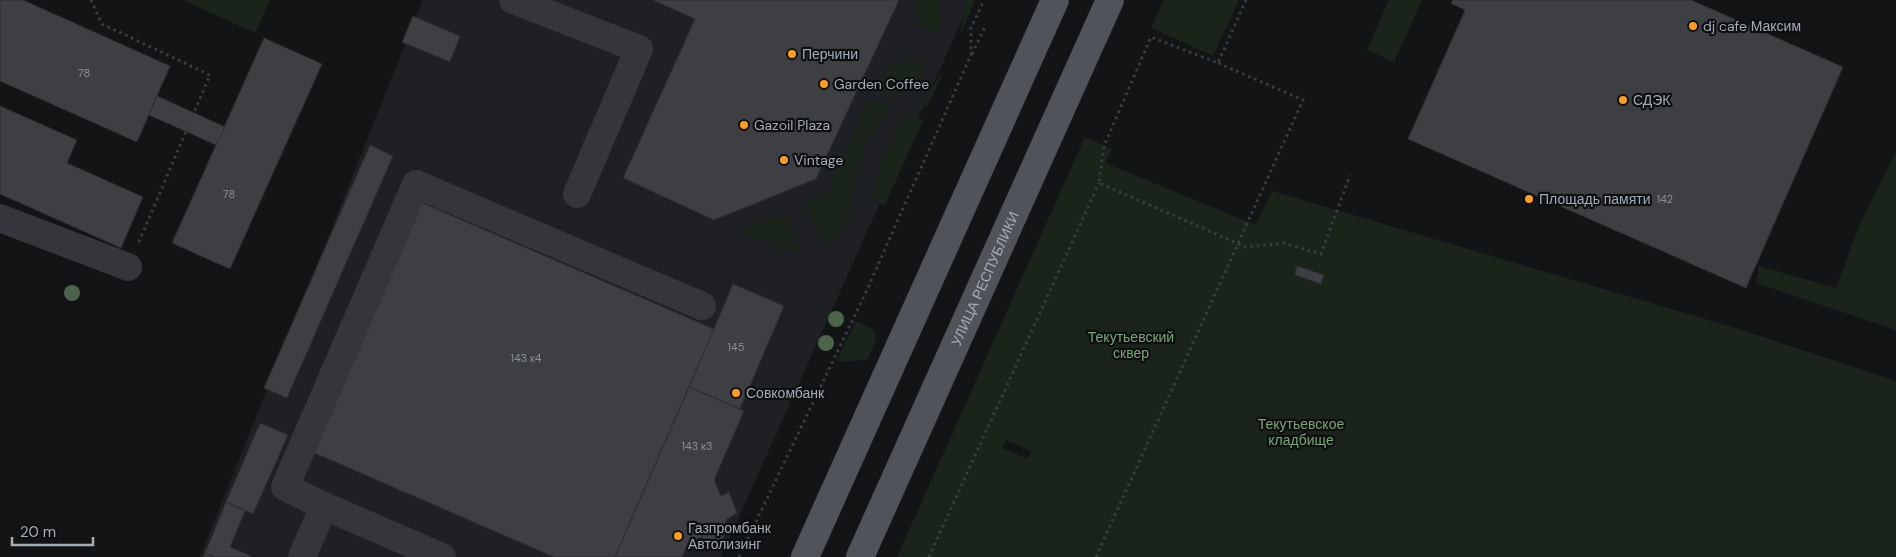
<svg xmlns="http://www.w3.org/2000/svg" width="1896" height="557" font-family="'DM Sans',sans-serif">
	<rect width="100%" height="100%" fill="#131416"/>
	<!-- built -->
	<polygon fill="#1f2023" points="423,0 971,0 721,557 200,557"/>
	<!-- green -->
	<g fill="#1b241b" fill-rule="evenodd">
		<polygon points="183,0 270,0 255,33"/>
		<polygon points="917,0 939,0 941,22 938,32 917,24 921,15 912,11"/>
		<polygon points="966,0 975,0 960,35"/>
		<polygon points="1164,0 1239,0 1213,56 1151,28"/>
		<polygon points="1389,0 1422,0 1394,62 1367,50"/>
		<polygon points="903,56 927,65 922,75 897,95 878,88 891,60 899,64"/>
		<polygon points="945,69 927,107 920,104"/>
		<path d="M868,99L891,104C875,125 863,146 856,172C852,188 852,221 842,232C837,237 830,242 825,247L806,206L830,188Z"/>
		<path d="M911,114L923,120L885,205L874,200C877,167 889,140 911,114Z"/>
		<path d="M1085,137L1112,149L1105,163L1256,225L1272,191L1739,329L1896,381V557H897ZM1006,440L1031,451L1028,459L1002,448Z"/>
		<polygon points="1896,152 1896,330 1756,283 1759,266 1836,288 1861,221"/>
		<path d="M786,216L801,256L743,233L747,226C760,221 773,220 786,216Z"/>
		<polygon points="856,321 874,330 876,340 867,360 841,362 837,360"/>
	</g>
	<!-- building -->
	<g fill="#3d3f43" stroke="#2d2e32">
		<polygon points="0,0 23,0 170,66 137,142 0,81"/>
		<polygon points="653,0 899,0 816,179 714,220 623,178 695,19"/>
		<polygon points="1453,0 1691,0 1843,67 1746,288 1408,139 1465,10 1451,3"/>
		<polygon points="413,16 460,36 450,62 402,42"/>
		<polygon points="264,38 322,64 230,269 172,243"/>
		<polygon points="157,96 225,127 216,145 149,115"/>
		<polygon points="0,106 77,140 67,163 143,197 121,248 0,194"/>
		<polygon points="370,145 393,156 287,398 264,388"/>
		<polygon points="418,201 714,329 615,557 554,557 310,451"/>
		<polygon points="1297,266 1324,275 1321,284 1295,275"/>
		<polygon points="733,284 784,306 740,409 689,387"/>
		<polygon points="689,387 744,411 714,480 721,496 729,492 737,513 727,519 723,528 724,539 706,546 702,537 688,543 682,557 615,557"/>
		<polygon points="260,423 288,435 253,514 226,502"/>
		<polygon points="226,502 245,511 230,547 251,556 251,557 215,557 205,553"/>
		<polygon points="205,553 215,557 203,557"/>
	</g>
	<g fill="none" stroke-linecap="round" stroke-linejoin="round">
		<!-- path -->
		<g stroke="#3a3d42" stroke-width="3" stroke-dasharray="2.5 4" stroke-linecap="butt">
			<polyline points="91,0 102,24 210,75 139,242"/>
			<polyline points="1246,0 1218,63 1151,37 1104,146 1099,183 1246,247 1283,243 1321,254 1350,175"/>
			<polyline points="972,54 985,27"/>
			<polyline points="739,557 866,292 971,55 971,28 984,0"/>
			<polyline points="929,557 1099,183"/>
			<polyline points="1096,557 1303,100 1218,63"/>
		</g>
		<!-- minor -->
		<g stroke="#34363b" stroke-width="28">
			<polyline points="513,0 639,49 577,194"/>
			<polyline points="0,218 128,267"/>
			<polyline points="324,506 285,487 416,184 702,306"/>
			<polyline points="302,557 324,506 442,557"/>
		</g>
		<!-- major -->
		<g stroke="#50535a" stroke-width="28">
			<polyline points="805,557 1055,0"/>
			<path id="s1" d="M860,557L1110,0"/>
		</g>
	</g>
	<!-- trees -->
	<g fill="#4c644c">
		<circle cx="72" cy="293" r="8"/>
		<circle cx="836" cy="319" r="8"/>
		<circle cx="826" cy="343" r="8"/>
	</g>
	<!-- markers -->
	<g fill="#ff9d22" stroke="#0e0f10" stroke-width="2">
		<circle cx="1693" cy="26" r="5"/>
		<circle cx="792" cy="54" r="5"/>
		<circle cx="824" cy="84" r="5"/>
		<circle cx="1623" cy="100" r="5"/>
		<circle cx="744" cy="125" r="5"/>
		<circle cx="784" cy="160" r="5"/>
		<circle cx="1529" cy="199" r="5"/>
		<circle cx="736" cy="393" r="5"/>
		<circle cx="678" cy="536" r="5"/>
	</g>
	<g text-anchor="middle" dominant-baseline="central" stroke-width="4.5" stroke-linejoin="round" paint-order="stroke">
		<!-- number labels -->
		<g font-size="11" fill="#8a919a">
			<text x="84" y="73">78</text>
			<text x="229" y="194">78</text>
			<text x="1665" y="199">142</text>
			<text x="736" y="347">145</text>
			<text x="526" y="358">143 к4</text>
			<text x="697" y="446">143 к3</text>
		</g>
		<!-- poi labels -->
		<g font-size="14" fill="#a4acb7" stroke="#0e0f10" text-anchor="start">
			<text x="1703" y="26">dj cafe Максим</text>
			<text x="802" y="54">Перчини</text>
			<text x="834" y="84">Garden Coffee</text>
			<text x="1633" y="100">СДЭК</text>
			<text x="754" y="125">Gazoil Plaza</text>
			<text x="794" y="160">Vintage</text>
			<text x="1539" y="199">Площадь памяти</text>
			<text x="746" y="393">Совкомбанк</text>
			<text x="688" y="528">Газпромбанк<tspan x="688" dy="16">Автолизинг</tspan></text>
		</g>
		<!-- street labels -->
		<g font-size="14" fill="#a4acb7" stroke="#0e0f10">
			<text stroke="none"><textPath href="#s1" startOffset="305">УЛИЦА РЕСПУБЛИКИ</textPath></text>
		</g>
		<!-- park labels -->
		<g font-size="14" fill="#7aa578" stroke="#0e0f10">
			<text x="1131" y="337">Текутьевский<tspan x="1131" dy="16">сквер</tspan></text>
			<text x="1301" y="424">Текутьевское<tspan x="1301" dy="16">кладбище</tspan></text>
		</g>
	</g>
	<!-- scale -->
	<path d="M12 537v8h81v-8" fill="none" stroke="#a4acb7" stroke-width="2.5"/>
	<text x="20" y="537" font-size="15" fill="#a4acb7" stroke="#0e0f10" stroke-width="4" paint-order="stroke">20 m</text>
</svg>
